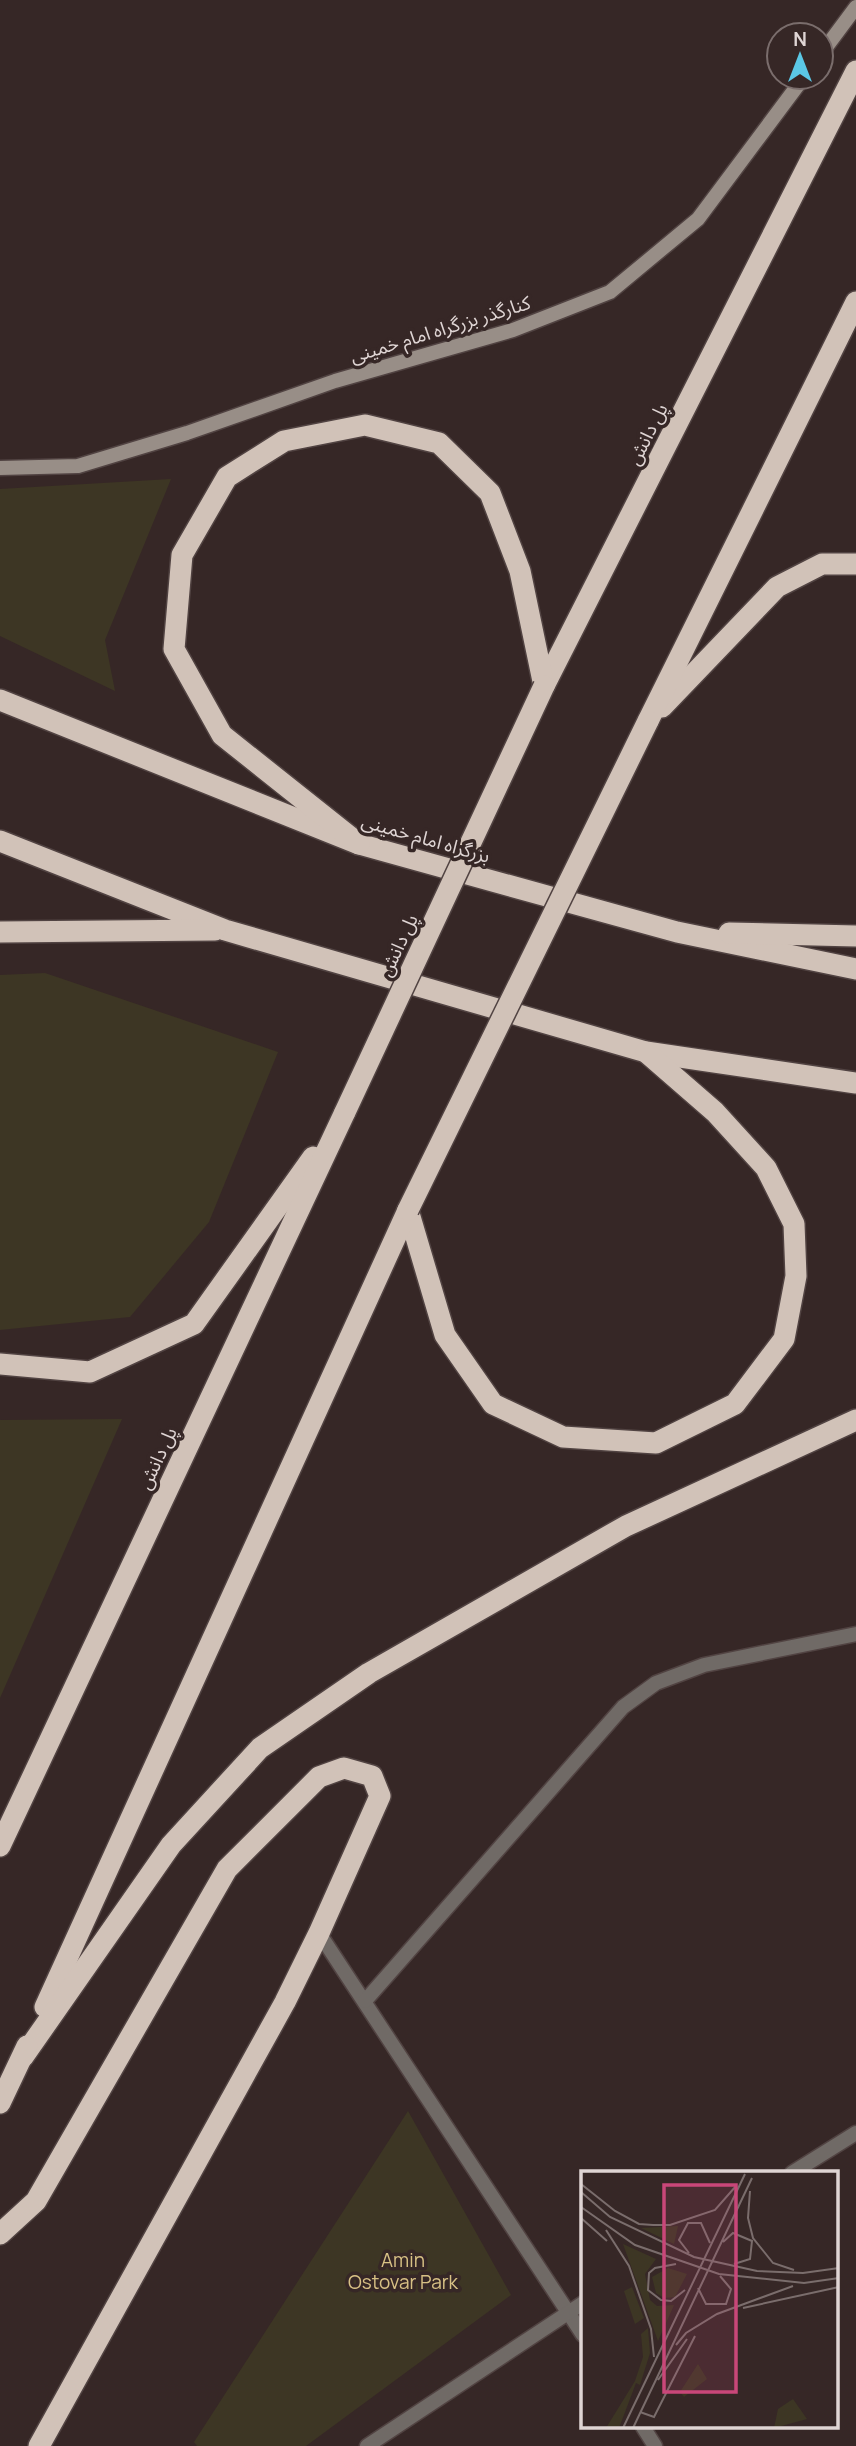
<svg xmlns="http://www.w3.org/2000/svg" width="856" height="2446" font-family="Manrope,'Noto Sans Arabic',sans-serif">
	<rect width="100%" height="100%" fill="#362726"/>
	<!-- green -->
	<g fill="#3d3624">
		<polygon points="171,479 105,640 115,691 0,636 0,489"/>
		<polygon points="45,973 278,1052 209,1222 130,1317 0,1330 0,975"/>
		<polygon points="122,1419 0,1698 0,1420"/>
		<polygon points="408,2111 511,2295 306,2446 197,2446 194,2442"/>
	</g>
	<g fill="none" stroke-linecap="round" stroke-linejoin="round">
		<!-- street casing -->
		<g stroke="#514342" stroke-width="17">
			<g id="street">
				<polyline points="319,1933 583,2335"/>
				<polyline points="365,2001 623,1707 656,1683 704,1665 856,1634"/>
				<polyline points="792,2173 856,2133"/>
				<polyline points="643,2427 655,2446"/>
				<polyline points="367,2446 583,2303"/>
			</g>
		</g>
		<!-- secondary casing -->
		<g stroke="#514342" stroke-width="17">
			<g id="secondary">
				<polyline points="821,54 856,7"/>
				<polyline points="0,468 78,466 187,433 335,381 513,330 610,292 698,219 804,77"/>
			</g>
		</g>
		<!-- highway casing -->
		<g stroke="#514342" stroke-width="24">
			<g id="highway">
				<polyline points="544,686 856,71"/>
				<polyline points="0,700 359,844 677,932 856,969"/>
				<polyline points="662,707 777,587 822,564 856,564"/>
				<polyline points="648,721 856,302"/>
				<polyline points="0,841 225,930 646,1052 856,1083"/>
				<polyline points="359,844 222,735 174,649 182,555 227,477 284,441 365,425 439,443 490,493 520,571 544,686"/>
				<polyline points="0,932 215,930"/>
				<polyline points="729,933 856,936"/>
				<polyline points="408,1210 445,1335 493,1404 563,1437 656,1443 735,1404 784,1339 796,1276 794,1224 766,1168 715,1112 646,1052"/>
				<polyline points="0,1364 90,1372 194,1324 313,1157"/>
				<polyline points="0,1846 345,1112"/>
				<polyline points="45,2007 408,1210"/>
				<polyline points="23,2057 171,1845 260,1748 369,1673 626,1526 856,1420"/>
				<polyline points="0,2103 27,2046"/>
				<polyline points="0,2234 36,2201 227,1869 319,1777 344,1768 372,1776 380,1796 319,1933 285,2002 39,2446"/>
			</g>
		</g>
		<!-- street -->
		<use href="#street" stroke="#706a66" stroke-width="14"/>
		<!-- secondary -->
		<use href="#secondary" stroke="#988e87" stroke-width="14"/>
		<!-- highway -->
		<use href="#highway" stroke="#d1c2b8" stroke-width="21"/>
		<!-- highway-bridge casing -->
		<g stroke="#514342" stroke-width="24" stroke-linecap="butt">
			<g id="highway-bridge">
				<polyline points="345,1112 544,686"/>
				<polyline points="408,1210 648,721"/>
			</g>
		</g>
		<!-- highway-bridge -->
		<use href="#highway-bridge" stroke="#d1c2b8" stroke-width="21"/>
	</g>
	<g text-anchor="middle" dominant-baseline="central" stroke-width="7" stroke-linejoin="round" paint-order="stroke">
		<!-- street labels -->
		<g font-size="19" fill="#dfd5d4" stroke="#362726">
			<text transform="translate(440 329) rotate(-17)">کنارگذر بزرگراه امام خمینی</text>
			<text transform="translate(647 434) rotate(-63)">پل دانش</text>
			<text transform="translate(426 838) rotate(16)">بزرگراه امام خمینی</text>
			<text transform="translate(398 945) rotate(-65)">پل دانش</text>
			<text transform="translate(157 1458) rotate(-65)">پل دانش</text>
		</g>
		<!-- park labels -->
		<g font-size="19" fill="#d8c185" stroke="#362726">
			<text x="403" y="2260">Amin<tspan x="403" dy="22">Ostovar Park</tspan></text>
		</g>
	</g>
	<!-- overview -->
	<g transform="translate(581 2171)">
		<rect width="257" height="257" fill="#362726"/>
		<path d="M97,55L93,73L60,57ZM42,73L75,88L64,103L69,129L76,135L93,134L77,170ZM87,97L106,103L94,126L83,127L75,122L71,106ZM51,116L63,147L54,153L43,120ZM67,157L69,182L59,214L55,212L38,257H25L54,210L62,186L60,163ZM117,193L126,208L103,226L99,221ZM212,228L226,248L193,257L197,238Z" fill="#3d3624"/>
		<path fill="none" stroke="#7a6d6c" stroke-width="2" d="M0,13L34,40L58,53L72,54H89L134,39L155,15M169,20L167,47L172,67L192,92L213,99M0,21L29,46L113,86L176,100L222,102L258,97M0,36L54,74L138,103L223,112L258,107M0,47L26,70M25,59L48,95L70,158L73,186M142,71L152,62L171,70L169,88L153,93M108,82L98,69L107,52H120L129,72M95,93L74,97L68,102L67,119L80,129L90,130L104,119M117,117L125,133H145L150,118L139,105M162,137L258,116M95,174L105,162L136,143L212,115M77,209L106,168M59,241L73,246L114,165M42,257L164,3M52,257L171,7"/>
		<path fill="#c94779" fill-opacity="0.15" stroke="#c94779" stroke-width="3.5" d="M83,14H155V221H83Z"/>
		<rect width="257" height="257" fill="none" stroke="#dfd5d4" stroke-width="3.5"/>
	</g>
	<!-- north arrow -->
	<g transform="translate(800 56)"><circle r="33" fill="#362726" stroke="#7a6d6c" stroke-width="2"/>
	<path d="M0-5L12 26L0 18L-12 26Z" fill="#5bc8e6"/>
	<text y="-10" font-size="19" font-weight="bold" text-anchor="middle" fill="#dfd5d4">N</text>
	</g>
</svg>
